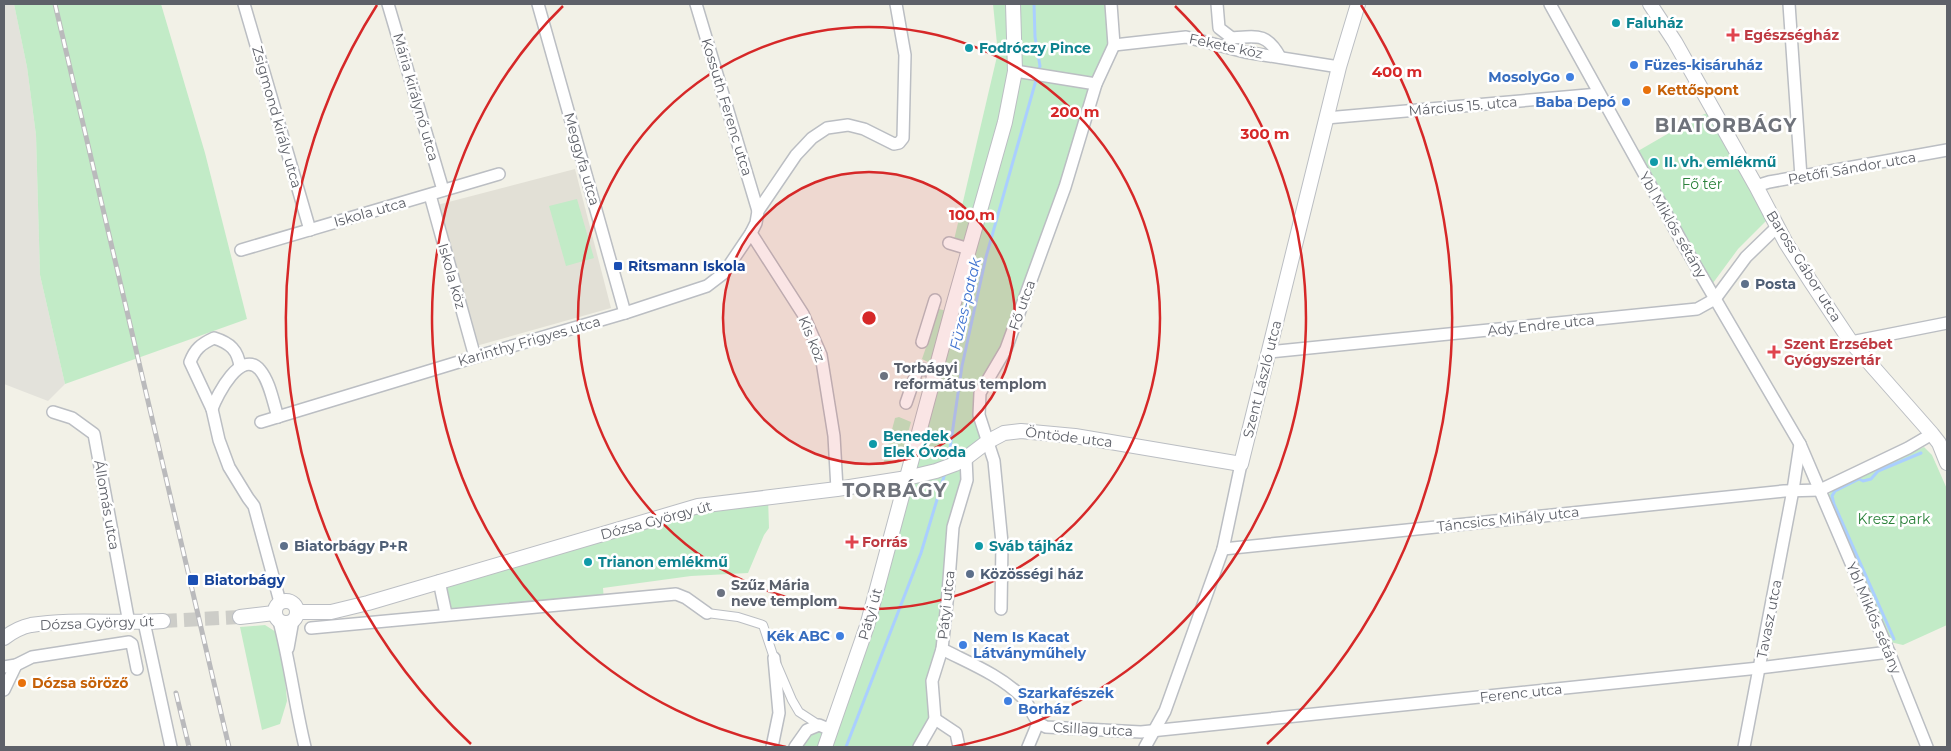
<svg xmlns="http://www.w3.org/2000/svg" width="1951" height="751" font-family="Montserrat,sans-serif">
	<rect width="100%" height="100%" fill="#f2f1e7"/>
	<!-- industrial -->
	<polygon fill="#e3e2db" points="4,4 14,4 27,67 36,135 40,275 65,384 48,401 4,384"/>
	<!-- education -->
	<polygon fill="#e2e0d6" points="575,169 611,308 476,346 437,205"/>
	<!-- green -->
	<g fill="#c2ebc7">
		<polygon points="14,4 161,4 205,153 247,319 65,384 40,275 36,135 27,67"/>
		<polygon points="993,4 1009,4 1011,51 997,44"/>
		<polygon points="1018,4 1111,4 1114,45 1005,349 980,393 987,442 923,475 966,468 929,716 913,747 831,747 915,477 907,478 1011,121"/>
		<polygon points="998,52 1015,52 993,164 967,244 954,240"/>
		<polygon points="1707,113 1767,220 1738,249 1713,283 1638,151 1695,118"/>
		<polygon points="577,199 594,258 566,266 549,206"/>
		<polygon points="939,309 951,312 932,364 922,359"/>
		<polygon points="899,417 911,422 902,454 883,465 895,418"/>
		<polygon points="1924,447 1932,455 1947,489 1947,625 1903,645 1890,642 1829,502 1829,494 1836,487"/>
		<polygon points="768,497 769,528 764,535 748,573 691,576 603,588 604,601 446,614 439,581 698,506"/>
		<polygon points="265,625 276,632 284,668 287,701 280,724 262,730 240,627"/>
		<polygon points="807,730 831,730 825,747 795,747"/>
	</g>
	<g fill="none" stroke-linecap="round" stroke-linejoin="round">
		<!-- stream -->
		<g stroke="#aacfff" stroke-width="3">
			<polyline points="948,462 962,366 986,257 1040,66 1035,37 1034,4"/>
			<polyline points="1894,639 1834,504 1832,496 1835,491 1859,479 1863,481 1871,479 1878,471 1921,453"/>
			<polyline points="846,747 921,553 945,473"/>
		</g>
		<!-- tertiary-tunnel -->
		<polyline stroke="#cdcdc8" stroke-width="14" stroke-dasharray="14 7" stroke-linecap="butt" points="163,621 240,617"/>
		<!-- pedestrian casing -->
		<g stroke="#bbbec3" stroke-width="10">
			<polyline id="pedestrian" points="707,613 738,617 763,625 774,658 792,700 799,712 819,725"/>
		</g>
		<!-- minor casing -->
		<g stroke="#bbbec3" stroke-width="14">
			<g id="minor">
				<polyline points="244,4 310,230"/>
				<polyline points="388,4 443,190"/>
				<polyline points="538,4 625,313"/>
				<polyline points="696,4 758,211"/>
				<path d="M1217,4L1219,28L1232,38C1257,36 1267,33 1280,57"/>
				<polyline points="1550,4 1683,244 1800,444 1889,652 1927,747"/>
				<polyline points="1789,4 1801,177"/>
				<polyline points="1114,45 1186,37 1245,52 1339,67"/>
				<polyline points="1015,71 1096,84"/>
				<polyline points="1326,118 1599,94"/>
				<polyline points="1756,186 1769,182 1947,150"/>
				<polyline points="430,195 475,357"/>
				<polyline points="751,233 803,314 821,355 834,436 837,489"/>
				<polyline points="949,243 969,249"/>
				<polyline points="241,250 499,174"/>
				<polyline points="922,342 935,300"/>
				<polyline points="1851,342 1947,323"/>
				<polyline points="1269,352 1697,309 1715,299 1746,257 1777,227"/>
				<path d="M240,367C238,350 230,343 214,338C201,344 195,349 190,362L212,409L219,440L229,467L248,498L254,506L280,602"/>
				<polyline points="906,403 918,368 935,372"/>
				<path d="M212,409C217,395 241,348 260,370C270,382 273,402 278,417"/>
				<polyline points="53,412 72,418 94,434 129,623"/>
				<polyline points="261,422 475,357 625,313 707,286 724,273 751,233 756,223 758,211 796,155 812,138 827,128 848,125 864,129 894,144 899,143 903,138 905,55 896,4"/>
				<polyline points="1223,549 1784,491 1820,490 1908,448 1932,434"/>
				<polyline points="439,581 446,614"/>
				<polyline points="1001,609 1002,543 994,461 979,415 980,393 1006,349 1065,187 1096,84 1114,45 1111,4"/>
				<path d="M279,621C290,663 295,706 305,747"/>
				<polyline points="144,622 171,747"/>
				<polyline points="311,628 676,594 686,598 707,613"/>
				<polyline points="288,648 293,620"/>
				<path d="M942,649C969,663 1000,675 1022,697C1032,707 1032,721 1046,727L1141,732L1759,668L1889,652"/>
				<polyline points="4,667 16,665 32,657 129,642 132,644 137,669"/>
				<polyline points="4,690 16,665"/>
				<polyline points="935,719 956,733 959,747"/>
				<polyline points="772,747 779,713 774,658"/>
				<polyline points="795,747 807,730 819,725 831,730"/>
				<polyline points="919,747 935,719 932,681 942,649 948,593 953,527 967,480 966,458"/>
				<polyline points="1028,747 1038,723"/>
				<polyline points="1145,747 1165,711 1223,549 1241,464"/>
				<polyline points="1744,747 1793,490 1800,444"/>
			</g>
		</g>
		<!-- tertiary casing -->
		<g stroke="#bbbec3" stroke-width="16">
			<g id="tertiary">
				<polyline points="1650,4 1675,42 1756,186 1786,243 1811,282 1851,342 1932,434 1939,443 1947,463"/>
				<circle cx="286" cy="612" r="11"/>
				<polyline points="297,612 331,612 368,603 698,506 837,489 907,478 936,471 955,464 966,458 987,442 1004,433 1021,431 1075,436 1241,464 1339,67 1358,4"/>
				<polyline points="240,617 274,613"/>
				<path d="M4,638C12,632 21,627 31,625C71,618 121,624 163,621"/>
				<polyline points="825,747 867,626 953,306 1005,122 1015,71 1013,4"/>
			</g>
		</g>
		<!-- pedestrian -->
		<use href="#pedestrian" stroke="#fff" stroke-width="8"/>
		<!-- minor -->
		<use href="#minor" stroke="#fff" stroke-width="11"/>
		<!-- tertiary -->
		<use href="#tertiary" stroke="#fff" stroke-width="14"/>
		<!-- rail casing -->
		<g stroke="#bababc" stroke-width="5">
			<g id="rail">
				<polyline points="55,4 229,747"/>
				<polyline points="176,693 189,747"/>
			</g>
		</g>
		<!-- rail -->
		<use href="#rail" stroke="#fff" stroke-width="3" stroke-dasharray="9" stroke-linecap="butt"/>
	</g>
	<!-- distance rings -->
	<circle cx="869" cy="318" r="146" fill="#d62828" fill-opacity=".12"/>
	<g fill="none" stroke="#d62828" stroke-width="2.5">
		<circle cx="869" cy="318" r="146"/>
		<circle cx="869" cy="318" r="291"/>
		<path d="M786 747A437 437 0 0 1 563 6M1175 6A437 437 0 0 1 952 747"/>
		<path d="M471 744A583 583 0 0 1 377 5M1361 5A583 583 0 0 1 1267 744"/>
	</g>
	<!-- markers -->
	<g fill="#0f9aa8" stroke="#fff" stroke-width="2">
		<circle cx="1616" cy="23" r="5"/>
		<circle cx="969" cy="48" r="5"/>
		<circle cx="1654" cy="162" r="5"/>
		<circle cx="873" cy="444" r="5"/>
		<circle cx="979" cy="546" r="5"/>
		<circle cx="588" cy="562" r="5"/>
	</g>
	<g fill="#e0444e" stroke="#fff" stroke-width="2">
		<path d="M1730.5 27.5h5v5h5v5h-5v5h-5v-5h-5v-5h5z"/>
		<path d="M1771.5 344.5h5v5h5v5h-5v5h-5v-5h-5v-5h5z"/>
		<path d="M849.5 534.5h5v5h5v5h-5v5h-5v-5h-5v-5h5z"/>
	</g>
	<g fill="#3f7fe0" stroke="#fff" stroke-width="2">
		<circle cx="1634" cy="65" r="5"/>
		<circle cx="1570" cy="77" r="5"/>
		<circle cx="1626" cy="102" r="5"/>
		<circle cx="840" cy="636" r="5"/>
		<circle cx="963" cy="645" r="5"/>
		<circle cx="1008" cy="701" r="5"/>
	</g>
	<g fill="#e8710a" stroke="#fff" stroke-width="2">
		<circle cx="1647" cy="90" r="5"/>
		<circle cx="22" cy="683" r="5"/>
	</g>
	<g fill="#1a4fb4" stroke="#fff" stroke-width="2">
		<rect x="613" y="261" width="10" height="10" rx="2.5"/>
		<rect x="187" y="574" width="12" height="12" rx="2.5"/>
	</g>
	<g fill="#5c6f8a" stroke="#fff" stroke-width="2">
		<circle cx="1745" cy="284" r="5"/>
		<circle cx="284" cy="546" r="5"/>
		<circle cx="970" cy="574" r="5"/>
	</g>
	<g fill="#6b7280" stroke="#fff" stroke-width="2">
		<circle cx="884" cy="376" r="5"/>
		<circle cx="721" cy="593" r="5"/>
	</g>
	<g text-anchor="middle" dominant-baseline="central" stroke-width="5" stroke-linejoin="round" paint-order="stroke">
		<!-- culture labels -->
		<g font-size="14" font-weight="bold" fill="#0d838f" stroke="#fff" text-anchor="start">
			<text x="1626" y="23">Faluház</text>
			<text x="979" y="48">Fodróczy Pince</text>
			<text x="1664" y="162">II. vh. emlékmű</text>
			<text x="883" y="436">Benedek<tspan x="883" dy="16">Elek Óvoda</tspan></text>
			<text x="989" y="546">Sváb tájház</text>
			<text x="598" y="562">Trianon emlékmű</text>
		</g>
		<!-- health labels -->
		<g font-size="14" font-weight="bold" fill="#be3a42" stroke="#fff" text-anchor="start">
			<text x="1744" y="35">Egészségház</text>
			<text x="1784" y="344">Szent Erzsébet<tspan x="1784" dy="16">Gyógyszertár</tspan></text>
			<text x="862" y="542">Forrás</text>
		</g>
		<!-- street labels -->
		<g font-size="14" fill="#5e6169" stroke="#fff">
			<text transform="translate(1226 46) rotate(12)">Fekete köz</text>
			<text transform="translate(416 97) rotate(74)">Mária királynő utca</text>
			<text transform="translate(1463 106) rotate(-5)">Március 15. utca</text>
			<text transform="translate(727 107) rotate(73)">Kossuth Ferenc utca</text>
			<text transform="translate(277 117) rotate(74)">Zsigmond király utca</text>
			<text transform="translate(582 159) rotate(74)">Meggyfa utca</text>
			<text transform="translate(1852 168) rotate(-10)">Petőfi Sándor utca</text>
			<text transform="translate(370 212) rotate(-16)">Iskola utca</text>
			<text transform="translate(1673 225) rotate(60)">Ybl Miklós sétány</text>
			<text transform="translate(1804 266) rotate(58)">Baross Gábor utca</text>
			<text transform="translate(452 276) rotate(74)">Iskola köz</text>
			<text transform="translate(1022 305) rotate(-70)">Fő utca</text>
			<text transform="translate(1541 325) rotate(-6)">Ady Endre utca</text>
			<text transform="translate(812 339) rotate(68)">Kis köz</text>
			<text transform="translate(529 341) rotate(-16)">Karinthy Frigyes utca</text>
			<text transform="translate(1262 379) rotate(-76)">Szent László utca</text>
			<text transform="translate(1069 437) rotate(7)">Öntöde utca</text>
			<text transform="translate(107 505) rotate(80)">Állomás utca</text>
			<text transform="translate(1508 519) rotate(-6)">Táncsics Mihály utca</text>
			<text transform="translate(656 520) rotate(-15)">Dózsa György út</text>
			<text transform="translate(946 605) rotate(-84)">Pátyi utca</text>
			<text transform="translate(870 614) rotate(-74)">Pátyi út</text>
			<text transform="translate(1874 618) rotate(67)">Ybl Miklós sétány</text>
			<text transform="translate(1769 619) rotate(-79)">Tavasz utca</text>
			<text transform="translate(97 623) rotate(-2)">Dózsa György út</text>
			<text transform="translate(1521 693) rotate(-6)">Ferenc utca</text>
			<text transform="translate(1093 729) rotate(3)">Csillag utca</text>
		</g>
		<!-- shop labels -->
		<g font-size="14" font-weight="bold" fill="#366cbe" stroke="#fff" text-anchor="start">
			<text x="1644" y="65">Füzes-kisáruház</text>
			<text x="1560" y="77" text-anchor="end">MosolyGo</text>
			<text x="1616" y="102" text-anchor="end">Baba Depó</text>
			<text x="830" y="636" text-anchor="end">Kék ABC</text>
			<text x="973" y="637">Nem Is Kacat<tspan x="973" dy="16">Látványműhely</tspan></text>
			<text x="1018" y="693">Szarkafészek<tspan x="1018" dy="16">Borház</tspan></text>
		</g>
		<!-- food labels -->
		<g font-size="14" font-weight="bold" fill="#c56008" stroke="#fff" text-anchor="start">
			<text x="1657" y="90">Kettőspont</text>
			<text x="32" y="683">Dózsa söröző</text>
		</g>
		<!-- park labels -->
		<g font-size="14" fill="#2b823b" stroke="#fff">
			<text x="1702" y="184">Fő tér</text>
			<text x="1894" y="519">Kresz park</text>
		</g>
		<!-- transit labels -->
		<g font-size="14" font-weight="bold" fill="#164399" stroke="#fff" text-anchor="start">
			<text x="628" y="266">Ritsmann Iskola</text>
			<text x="204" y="580">Biatorbágy</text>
		</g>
		<!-- service labels -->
		<g font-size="14" font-weight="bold" fill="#4e5e75" stroke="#fff" text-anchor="start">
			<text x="1755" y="284">Posta</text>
			<text x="294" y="546">Biatorbágy P+R</text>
			<text x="980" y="574">Közösségi ház</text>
		</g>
		<!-- worship labels -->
		<g font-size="14" font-weight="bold" fill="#5b616d" stroke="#fff" text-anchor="start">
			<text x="894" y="368">Torbágyi<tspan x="894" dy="16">református templom</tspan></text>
			<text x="731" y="585">Szűz Mária<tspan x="731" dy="16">neve templom</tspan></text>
		</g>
		<!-- water labels -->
		<g font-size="15" font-style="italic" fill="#3f73d0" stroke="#fff">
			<text transform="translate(965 304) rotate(-77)">Füzes-patak</text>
		</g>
		<!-- district labels -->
		<g font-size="19" font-weight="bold" letter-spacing="1" fill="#6f737b" stroke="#fff">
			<text x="1726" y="125">BIATORBÁGY</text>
			<text x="895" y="490">TORBÁGY</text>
		</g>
	</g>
	<circle cx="869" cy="318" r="8" fill="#d62828" stroke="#fff" stroke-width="2.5"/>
	<g font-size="15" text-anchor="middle" font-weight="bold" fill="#d62828" stroke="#fff" stroke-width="5" stroke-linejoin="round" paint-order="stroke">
		<text x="1397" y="77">400 m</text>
		<text x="1075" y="117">200 m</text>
		<text x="1265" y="139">300 m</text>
		<text x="972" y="220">100 m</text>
	</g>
	<!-- border -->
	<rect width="1951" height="751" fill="none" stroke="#5e6169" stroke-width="10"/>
</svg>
